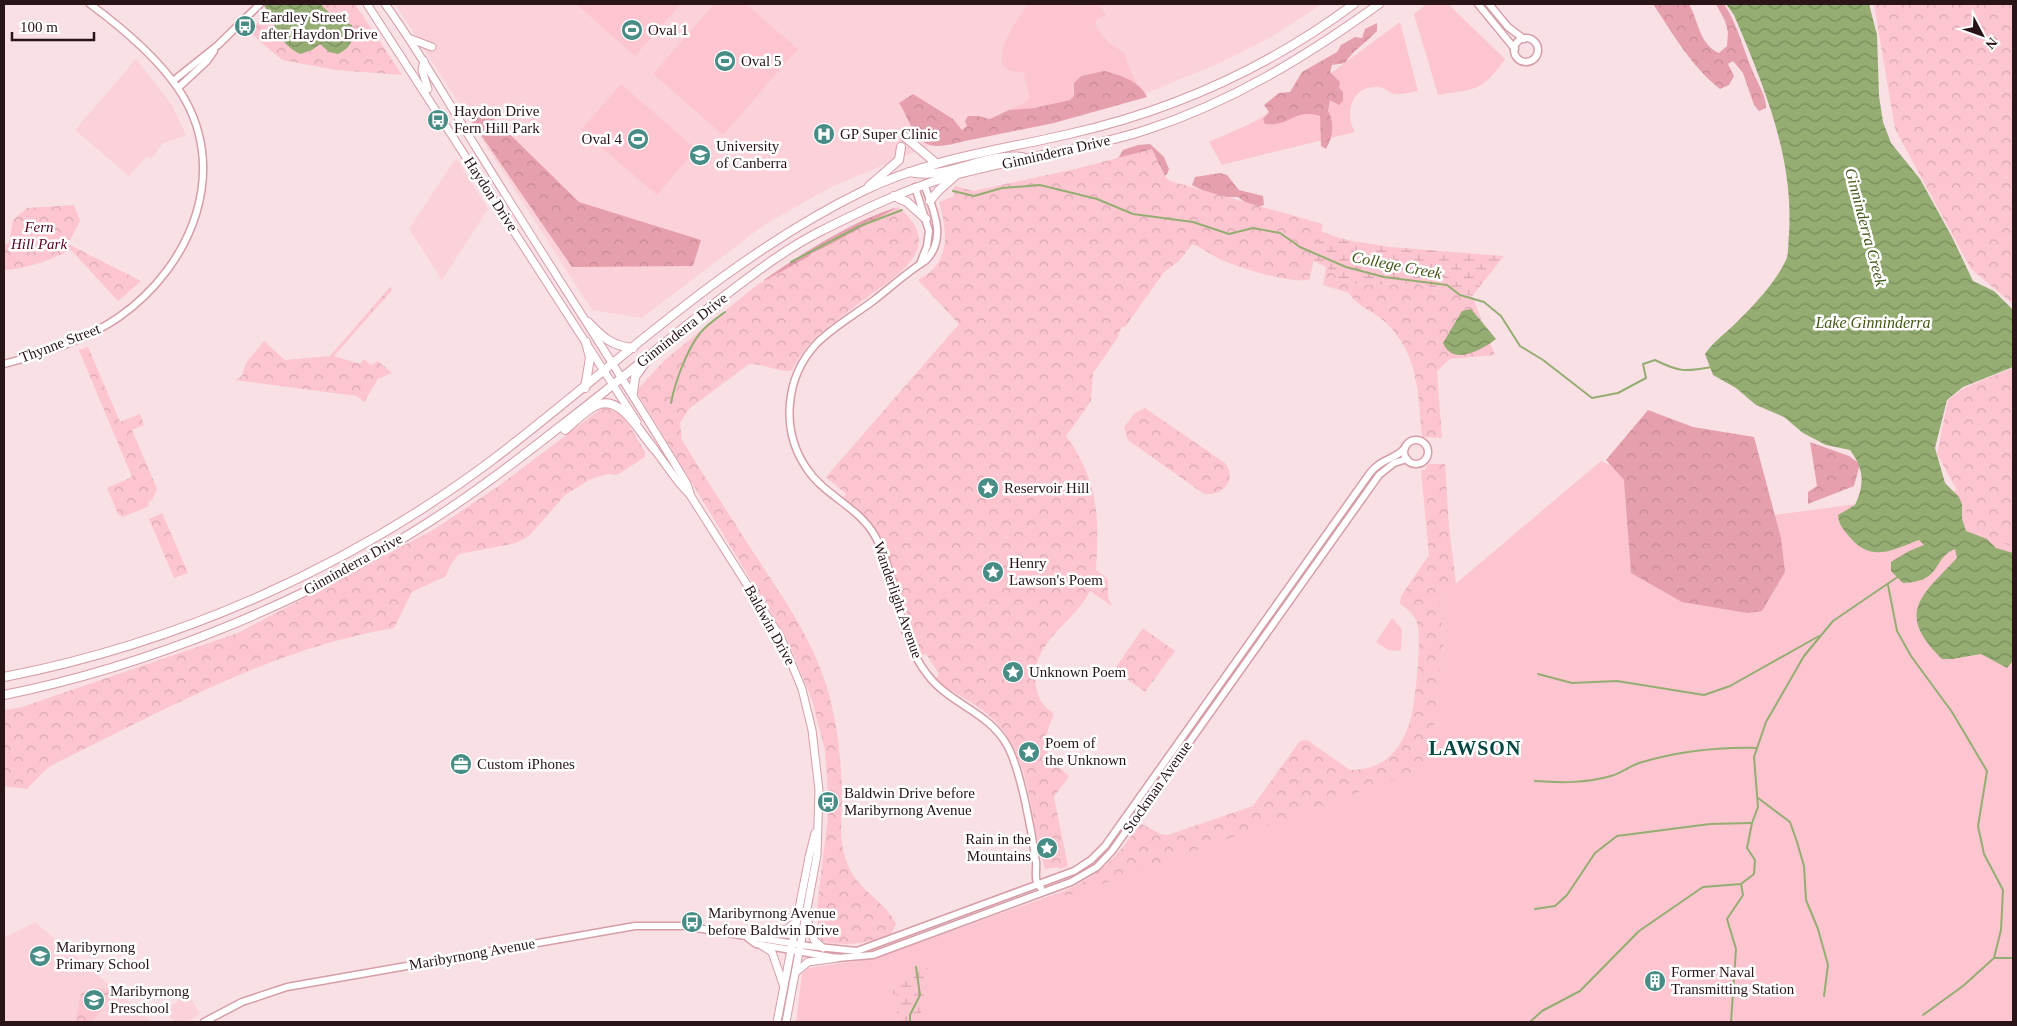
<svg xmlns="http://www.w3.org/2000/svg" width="2017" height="1026" font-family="Georgia,serif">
	<defs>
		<pattern id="forest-crowns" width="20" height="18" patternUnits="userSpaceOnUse" patternTransform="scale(1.25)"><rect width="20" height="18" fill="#e6a0ad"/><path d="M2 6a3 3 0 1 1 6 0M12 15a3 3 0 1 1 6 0" fill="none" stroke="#c58994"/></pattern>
		<pattern id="wetland-marsh" width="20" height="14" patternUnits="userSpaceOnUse" patternTransform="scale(1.25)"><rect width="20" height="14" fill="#fcc5cf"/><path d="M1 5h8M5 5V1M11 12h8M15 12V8" fill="none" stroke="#d8a8b1"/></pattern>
		<pattern id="park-crowns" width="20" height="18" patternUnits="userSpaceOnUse" patternTransform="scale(1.25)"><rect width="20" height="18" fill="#fcc5cf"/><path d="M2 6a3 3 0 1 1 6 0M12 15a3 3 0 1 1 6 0" fill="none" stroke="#d8a8b1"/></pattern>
		<pattern id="water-waves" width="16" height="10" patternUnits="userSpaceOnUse" patternTransform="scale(1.25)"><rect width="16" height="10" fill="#95ad73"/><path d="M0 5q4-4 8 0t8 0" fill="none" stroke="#7a8c5d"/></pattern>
	</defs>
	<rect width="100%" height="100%" fill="#f9e0e4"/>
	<!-- built -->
	<g fill="#fcd2da">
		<polygon points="395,4 1322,4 1273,36 1220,63 1145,94 936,140 927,147 831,187 764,225 642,318 592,310"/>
		<polygon points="136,59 172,105 186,135 162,144 151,159 147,156 129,176 75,130"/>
		<polygon points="456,158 488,209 442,280 409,229"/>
		<polygon points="35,922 98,975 152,1022 4,1022 4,938"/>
		<polygon points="187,991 200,1014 188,1022 175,1022 166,1012"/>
	</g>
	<!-- grass -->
	<g fill="#fcc5cf">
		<polygon points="576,4 681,4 635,56"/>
		<polygon points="714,4 746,4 798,49 723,135 653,74"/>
		<path d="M1029,4H1078L1080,6L1082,4H1098L1106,15L1097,19L1095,26L1109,43L1125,53L1126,59L1137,85C1113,71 1107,70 1080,76L1073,90L1074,96L1070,100L1034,108L1009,110L1024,103L1030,98L1023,72C978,75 1017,17 1029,4Z"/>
		<path d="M1427,4H1448L1505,59C1481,93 1476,88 1438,95L1414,14Z"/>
		<path d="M1400,22L1418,91C1412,92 1401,95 1395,94C1389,93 1384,87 1377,87C1351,86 1344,114 1355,132L1222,165L1209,142L1254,122L1323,79Z"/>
		<polygon points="621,84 696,149 657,195 581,130"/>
		<polygon points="1601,461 1738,520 1975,488 2013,517 2013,1022 796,1022 802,974 808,968 871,959 1064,891 1066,896 1428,767 1443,646 1440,597"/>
		<polygon points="1392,618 1402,629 1401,651 1388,650 1376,642"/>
	</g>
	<!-- forest -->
	<g fill="url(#forest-crowns)">
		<path d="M1653,4H1689C1699,22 1699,44 1719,53L1727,46L1728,32L1725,21L1716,4H1724C1738,25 1743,49 1753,72C1758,84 1766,95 1766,108L1759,111L1754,105L1743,73L1733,61L1728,64L1734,76L1729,85L1720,89C1691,66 1673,34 1653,4Z"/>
		<path d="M1377,23V31C1366,43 1353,50 1345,63L1332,65L1330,72L1340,82L1339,88L1343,92V101L1339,105L1330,100L1328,111C1335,123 1333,137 1326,149L1321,146L1320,116C1293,108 1291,127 1265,124L1263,119L1269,112L1264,105L1279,93L1290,92L1302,72L1337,52L1341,45L1355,37L1362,38L1365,29Z"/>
		<path d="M1104,71C1120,75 1140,81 1147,97L1054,123L965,141C940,147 923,153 910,124C906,117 904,110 899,103L913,94L953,119L962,130L967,126L965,121L968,116H978L990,119L1009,110L1034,108L1070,100L1074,96V83L1081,76Z"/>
		<polygon points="485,110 579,202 701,240 693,266 572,267 472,122"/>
		<polygon points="1150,144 1164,157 1169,169 1167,174 1155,182 1113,167 1123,150 1138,145"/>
		<path d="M1220,173L1227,175L1239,190L1263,196L1264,205L1253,208L1238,197C1220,198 1208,194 1192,185L1195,177Z"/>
		<path d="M894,208L910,220L836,242L811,254L795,275L767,285L764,280C804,252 848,224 894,208Z"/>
		<polygon points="1648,410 1693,427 1754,437 1781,538 1785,572 1762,611 1747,613 1682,602 1631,573 1624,480 1606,460"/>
		<polygon points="1810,442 1849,456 1860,464 1854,486 1808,504 1808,492 1817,486"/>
	</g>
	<!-- wetland -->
	<g fill="url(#wetland-marsh)">
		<polygon points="956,186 976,192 1297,221 1333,236 1352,241 1390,247 1504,256 1472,296 1417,284 1362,285 1343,282 1326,267 1300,254 955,197 952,190"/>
		<path d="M928,960L927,985L919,1022H893L901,1002L899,996L892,993C898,973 912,969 928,960Z"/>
	</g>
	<!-- park -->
	<g fill="url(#park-crowns)">
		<polygon points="277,4 355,4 402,75 336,70 282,60 249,32"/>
		<polygon points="1874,4 2013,4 2013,304 1971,269 1895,129"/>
		<path d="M1152,149L1166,178L1170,181L1323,224L1309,280C1288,283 1243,269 1222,260C1212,256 1203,248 1192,244L1179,261L1164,272L1125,327H1122L1118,335L1119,336L1093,373L1091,401L1066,436C1099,482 1099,516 1096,570L1108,579V597L1112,606L1090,591C1073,625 1028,643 1036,687C1039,700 1043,706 1054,714C1041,745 1042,754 1069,776L1054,797L1068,866L1060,869L1057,867L1045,869C1028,818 1034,758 992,718C976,703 953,693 935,680L939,674L926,654L919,656L885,544L874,526L843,498L846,494L826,477L959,324L918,280C951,263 948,233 939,202L959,194L1075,169Z"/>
		<path d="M74,205L80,221L68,244L141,281L118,301L71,250C48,261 29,268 4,270V245L9,243L13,220L27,208Z"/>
		<path d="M898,207C946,246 901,272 869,296C851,309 833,322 817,336C806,346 799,357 792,370C782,374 763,363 749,364L689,409L680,423L682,440C706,479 732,519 757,558C781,595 807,631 822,673C836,710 840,749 842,788C843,819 836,840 850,870C861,892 886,902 896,924L891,934C865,944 852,946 823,942L819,937L817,907L829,808L825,750L812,700L788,641L636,391L666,359L757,285Z"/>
		<path d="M1326,267L1343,282L1362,285L1416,284L1472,296L1495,355L1450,359L1437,371L1442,438L1422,437C1418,393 1419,353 1384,321C1373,311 1356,306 1349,293L1323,285Z"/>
		<polygon points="390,287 392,290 334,356 360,364 364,359 371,365 378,361 392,373 378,379 364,402 357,396 235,380 242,376 246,363 264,341 285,360 330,356"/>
		<polygon points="88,347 120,422 140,414 144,425 132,430 157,489 152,500 148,502 149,506 123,517 118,514 107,488 132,477 79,350"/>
		<polygon points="2013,368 2013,547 1970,528 1963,501 1937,454 1948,400 1964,388"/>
		<path d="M602,408C623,407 635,436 645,452V457L617,475L607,474L591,479L565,495L529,536L516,543L459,554L451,564L446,576L412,592L394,628C273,648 167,709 58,762L46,769L27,789L4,786V710L22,707L238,633L433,530L500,485Z"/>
		<path d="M1145,408L1225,463C1238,480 1222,496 1204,494L1128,440L1124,427L1135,413Z"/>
		<path d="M1428,464H1445L1449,527L1456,584L1440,597L1443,646L1429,767L1066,897L1064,891C1095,878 1119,857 1136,828L1142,824L1160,834L1168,835L1253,806L1300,741L1307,740L1350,770C1366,770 1383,765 1394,752C1402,743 1406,733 1410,722C1415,705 1423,635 1416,620C1413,613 1406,608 1400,604L1401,596L1429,555L1421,470H1425Z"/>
		<polygon points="162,513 188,573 174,578 149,519"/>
		<polygon points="1143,628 1175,651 1145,692 1114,670"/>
		<polygon points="97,988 115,992 92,1022 76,1021 80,995 83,992"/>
	</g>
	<!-- water -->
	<g fill="url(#water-waves)">
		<path d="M263,4H320L335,18L352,25C354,39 352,47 338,54L329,52L320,44L312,50L300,54C276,42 276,23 263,4Z"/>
		<path d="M1726,4H1869L1877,35L1879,96L1883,122L1891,143L1920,179L1952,237L1973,281L1994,291L2013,310V367L1963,387L1947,400L1935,448L1945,483L1959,497L1962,504V519L1966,531L1987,539L1996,548L2013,553V661L2007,668L1981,654L1952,659H1942C1895,613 1921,596 1957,558L1955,549C1931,559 1944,581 1903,583L1891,571V562L1909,551L1924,545L1919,540C1892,550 1871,564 1848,535C1842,528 1839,524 1838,515L1855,505C1865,484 1864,469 1850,450L1826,445L1803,433L1784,417L1756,405L1736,388L1713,375L1705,354C1714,341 1726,333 1737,322C1755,304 1775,283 1786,260C1789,253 1788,241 1789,234C1794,156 1763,84 1734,15Z"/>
		<path d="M1471,309L1496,339C1483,349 1453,367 1443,343L1462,311Z"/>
	</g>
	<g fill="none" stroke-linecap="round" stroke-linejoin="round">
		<!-- stream -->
		<g stroke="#95ad73" stroke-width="2">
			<path d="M953,191L974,196L1002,188L1040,185L1097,199L1133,214L1193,222L1229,234L1253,228L1280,233L1300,247L1346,267L1384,277L1447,285L1460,295L1484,302L1501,316L1520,346L1543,360L1592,398L1618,393L1646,378L1643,364L1655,360C1679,372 1685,372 1712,367"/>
			<polyline points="791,262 860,226 902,210"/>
			<path d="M671,403C675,382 687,349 701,332C708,324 717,318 725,312"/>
			<polyline points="1888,585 1897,631 1911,656 1952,712 1987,771 1978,826 1984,854 2003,890 2001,930 1994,958 1963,986 1923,1015"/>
			<polyline points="1538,674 1572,683 1617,681 1704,695 1730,686 1819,636"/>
			<path d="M1535,781C1562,783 1586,783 1611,776C1621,773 1630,766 1639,763C1676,752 1719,747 1757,748"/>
			<polyline points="1758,798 1790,822 1797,842 1804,866 1806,900 1818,929 1828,965 1824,996"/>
			<polyline points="1535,909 1555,906 1567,895 1595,853 1617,836 1710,824 1751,823"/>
			<polyline points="1994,958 2013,958"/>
			<polyline points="910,1022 910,1015 920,995 916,967"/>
			<polyline points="1530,1022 1542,1011 1580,991 1639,931 1703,887 1741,884"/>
			<polyline points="1731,1022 1736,949 1727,919 1743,895 1741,884 1754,874 1755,860 1747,848 1752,823 1758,807 1754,757 1766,722 1804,656 1833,621 1899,576"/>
		</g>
		<!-- tertiary casing -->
		<g stroke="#d69da7" stroke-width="9">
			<g id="tertiary">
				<polyline points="1478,4 1515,49"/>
				<polyline points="1489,4 1508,27 1524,39"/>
				<circle cx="1526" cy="50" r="12"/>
				<polyline points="173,81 218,45 260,4"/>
				<polyline points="178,88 207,61 214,51"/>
				<path d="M924,184C933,209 948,239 925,261C907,272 890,288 873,301C854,315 833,327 817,343C785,377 780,430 807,469C825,496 859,507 875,536C899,579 896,635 927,674C949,704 988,711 1007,745C1021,770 1032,833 1036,862C1037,870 1033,882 1041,888"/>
				<polyline points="915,187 929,231 927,246 920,264"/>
				<path d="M4,364C42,354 86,340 119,317C192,266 233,167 177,87C155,55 121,27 90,4"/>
				<circle cx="1416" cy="452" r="12"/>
				<polyline points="748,938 756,944 837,958 873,955 1071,882 1097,867 1112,851 1379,475 1394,463 1407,459"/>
				<path d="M204,1022L242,1002L287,987L635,926H684L808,946L857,951L1074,871L1091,860L1105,846L1370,473C1383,457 1395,460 1405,448"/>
			</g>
		</g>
		<!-- secondary casing -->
		<g stroke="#d69da7" stroke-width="9">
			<g id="secondary">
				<polyline points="367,4 637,422"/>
				<path d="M385,4C421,53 450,106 482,157C550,267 621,374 687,484L690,493"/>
				<polyline points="411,39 432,47"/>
				<polyline points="424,61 422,70 428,89"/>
				<polyline points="652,446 679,483 690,495 781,638 802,689 812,730 819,790 817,855 786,1022"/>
				<polyline points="807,919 814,940 823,948"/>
				<polyline points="757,937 787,929 796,922"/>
				<polyline points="761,945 772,952 783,984"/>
				<polyline points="796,972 808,962 837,958"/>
				<polyline points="777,1022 809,857 815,833"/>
			</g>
		</g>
		<!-- primary casing -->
		<g stroke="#d69da7" stroke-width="10">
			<g id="primary">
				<polyline points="905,137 936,163"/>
				<path d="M909,172C947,181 984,152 1022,157"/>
				<polyline points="869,186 899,160 901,147"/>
				<polyline points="894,196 907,202 926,219"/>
				<polyline points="930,201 938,191 955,176"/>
				<path d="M588,322C602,337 612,346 633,348"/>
				<polyline points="585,388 590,358 586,342"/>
				<polyline points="633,393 635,377 645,363"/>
				<path d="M565,430C575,422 588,407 600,404C622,397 641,434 654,449"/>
				<path d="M4,677C179,643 348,568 491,461C613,368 724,259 863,191C928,159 1000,150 1069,134C1172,111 1269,67 1354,4"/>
				<path d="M4,695C149,666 305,602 429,522C476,492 519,459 562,425C614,385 664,343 715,303C748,278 782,251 819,232C861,211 903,190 948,177C1013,158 1081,151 1146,130C1232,102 1307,56 1379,4"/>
			</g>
		</g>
		<!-- tertiary -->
		<use href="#tertiary" stroke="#fff" stroke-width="6"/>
		<!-- secondary -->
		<use href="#secondary" stroke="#fff" stroke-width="7"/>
		<!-- primary -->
		<use href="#primary" stroke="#fff" stroke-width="8"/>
	</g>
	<!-- icons -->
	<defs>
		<g id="bus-disc" transform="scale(1.125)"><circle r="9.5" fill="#478d86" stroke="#fff"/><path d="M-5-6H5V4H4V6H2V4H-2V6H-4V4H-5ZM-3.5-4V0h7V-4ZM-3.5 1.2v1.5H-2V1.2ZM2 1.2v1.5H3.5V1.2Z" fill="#fff"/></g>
		<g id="stadium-disc" transform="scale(1.125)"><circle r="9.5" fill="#478d86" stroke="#fff"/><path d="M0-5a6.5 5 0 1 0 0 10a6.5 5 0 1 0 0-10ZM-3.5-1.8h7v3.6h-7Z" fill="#fff"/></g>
		<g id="hospital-disc" transform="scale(1.125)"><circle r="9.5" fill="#478d86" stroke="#fff"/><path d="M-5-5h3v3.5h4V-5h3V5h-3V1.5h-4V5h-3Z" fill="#fff"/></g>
		<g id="university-disc" transform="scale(1.125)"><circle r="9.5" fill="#478d86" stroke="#fff"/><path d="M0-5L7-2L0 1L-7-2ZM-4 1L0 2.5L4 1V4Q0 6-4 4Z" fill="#fff"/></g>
		<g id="sight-disc" transform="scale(1.125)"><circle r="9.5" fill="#478d86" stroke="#fff"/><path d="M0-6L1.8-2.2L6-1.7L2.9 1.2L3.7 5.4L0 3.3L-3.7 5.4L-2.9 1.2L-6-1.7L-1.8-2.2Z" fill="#fff"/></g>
		<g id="office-disc" transform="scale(1.125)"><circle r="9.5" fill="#478d86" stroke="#fff"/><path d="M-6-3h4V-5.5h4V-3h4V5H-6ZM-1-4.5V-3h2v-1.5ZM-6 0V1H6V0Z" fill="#fff"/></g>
		<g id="school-disc" transform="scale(1.125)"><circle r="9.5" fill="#478d86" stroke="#fff"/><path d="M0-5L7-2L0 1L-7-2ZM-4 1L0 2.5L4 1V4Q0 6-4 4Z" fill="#fff"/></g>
		<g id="building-disc" transform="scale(1.125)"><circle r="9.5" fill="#478d86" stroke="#fff"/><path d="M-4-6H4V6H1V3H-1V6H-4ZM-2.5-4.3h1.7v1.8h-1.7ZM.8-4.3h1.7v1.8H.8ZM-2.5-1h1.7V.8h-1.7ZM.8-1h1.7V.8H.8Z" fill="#fff"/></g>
	</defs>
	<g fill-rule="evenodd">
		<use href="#bus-disc" x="245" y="26"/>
		<use href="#stadium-disc" x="632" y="30"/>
		<use href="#stadium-disc" x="725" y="61"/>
		<use href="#bus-disc" x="438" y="120"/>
		<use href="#hospital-disc" x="824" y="134"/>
		<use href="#stadium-disc" x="638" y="139"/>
		<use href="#university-disc" x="700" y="155"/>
		<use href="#sight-disc" x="988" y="488"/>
		<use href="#sight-disc" x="993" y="572"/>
		<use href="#sight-disc" x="1013" y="672"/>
		<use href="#sight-disc" x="1029" y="752"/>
		<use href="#office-disc" x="461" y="764"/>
		<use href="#bus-disc" x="828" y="802"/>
		<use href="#sight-disc" x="1047" y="848"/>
		<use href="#bus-disc" x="692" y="922"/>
		<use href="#school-disc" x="40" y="956"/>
		<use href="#building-disc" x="1655" y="981"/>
		<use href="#school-disc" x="94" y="1000"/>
	</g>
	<g text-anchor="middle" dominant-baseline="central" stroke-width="5" stroke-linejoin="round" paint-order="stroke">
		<!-- poi labels -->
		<g font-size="15" fill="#291418" stroke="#fff" text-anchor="start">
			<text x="261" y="17">Eardley Street<tspan x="261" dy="17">after Haydon Drive</tspan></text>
			<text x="648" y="30">Oval 1</text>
			<text x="741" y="61">Oval 5</text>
			<text x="454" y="111">Haydon Drive<tspan x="454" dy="17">Fern Hill Park</tspan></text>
			<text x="840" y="134">GP Super Clinic</text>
			<text x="622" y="139" text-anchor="end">Oval 4</text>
			<text x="716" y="146">University<tspan x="716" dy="17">of Canberra</tspan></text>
			<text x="1004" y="488">Reservoir Hill</text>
			<text x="1009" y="563">Henry<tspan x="1009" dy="17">Lawson's Poem</tspan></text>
			<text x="1029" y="672">Unknown Poem</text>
			<text x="1045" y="743">Poem of<tspan x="1045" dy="17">the Unknown</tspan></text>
			<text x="477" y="764">Custom iPhones</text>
			<text x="844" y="793">Baldwin Drive before<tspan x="844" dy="17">Maribyrnong Avenue</tspan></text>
			<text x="1031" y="839" text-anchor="end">Rain in the<tspan x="1031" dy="17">Mountains</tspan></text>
			<text x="708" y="913">Maribyrnong Avenue<tspan x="708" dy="17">before Baldwin Drive</tspan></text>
			<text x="56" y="947">Maribyrnong<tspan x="56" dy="17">Primary School</tspan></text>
			<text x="1671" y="972">Former Naval<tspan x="1671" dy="17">Transmitting Station</tspan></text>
			<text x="110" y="991">Maribyrnong<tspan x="110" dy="17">Preschool</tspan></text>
		</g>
		<!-- street labels -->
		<g font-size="15" fill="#291418" stroke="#fff">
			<text transform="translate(1056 152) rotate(-13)">Ginninderra Drive</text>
			<text transform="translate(491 194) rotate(57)">Haydon Drive</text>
			<text transform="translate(682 330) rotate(-38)">Ginninderra Drive</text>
			<text transform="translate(60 343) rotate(-21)">Thynne Street</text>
			<text transform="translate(353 564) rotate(-29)">Ginninderra Drive</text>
			<text transform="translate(898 600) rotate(71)">Wanderlight Avenue</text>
			<text transform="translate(770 625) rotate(61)">Baldwin Drive</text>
			<text transform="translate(1157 787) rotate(-55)">Stockman Avenue</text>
			<text transform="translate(472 954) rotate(-10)">Maribyrnong Avenue</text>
		</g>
		<!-- park labels -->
		<g font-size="15" font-style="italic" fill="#550122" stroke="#fff">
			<text x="39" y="227">Fern<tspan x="39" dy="17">Hill Park</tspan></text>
		</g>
		<!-- water labels -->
		<g font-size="16" font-style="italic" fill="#43591a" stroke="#fff">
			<text transform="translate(1866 227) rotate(75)">Ginninderra Creek</text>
			<text transform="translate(1397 265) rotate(11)">College Creek</text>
			<text x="1873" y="322">Lake Ginninderra</text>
		</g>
		<!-- district labels -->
		<g font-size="20" font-weight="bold" letter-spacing="1" fill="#044641" stroke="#fff">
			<text x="1475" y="748">LAWSON</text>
		</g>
	</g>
	<!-- border -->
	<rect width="2017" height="1026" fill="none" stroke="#291418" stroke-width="10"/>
	<!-- north arrow -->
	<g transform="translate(1982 35) rotate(131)" stroke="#ffffff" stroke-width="4" paint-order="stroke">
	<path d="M0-4L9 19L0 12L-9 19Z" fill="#291418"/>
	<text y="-8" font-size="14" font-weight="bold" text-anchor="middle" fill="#291418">N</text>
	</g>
	<!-- scale -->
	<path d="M12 32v8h82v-8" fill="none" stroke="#291418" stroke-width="2.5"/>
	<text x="20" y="32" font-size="15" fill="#291418" stroke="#ffffff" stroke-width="4" paint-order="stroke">100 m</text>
</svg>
